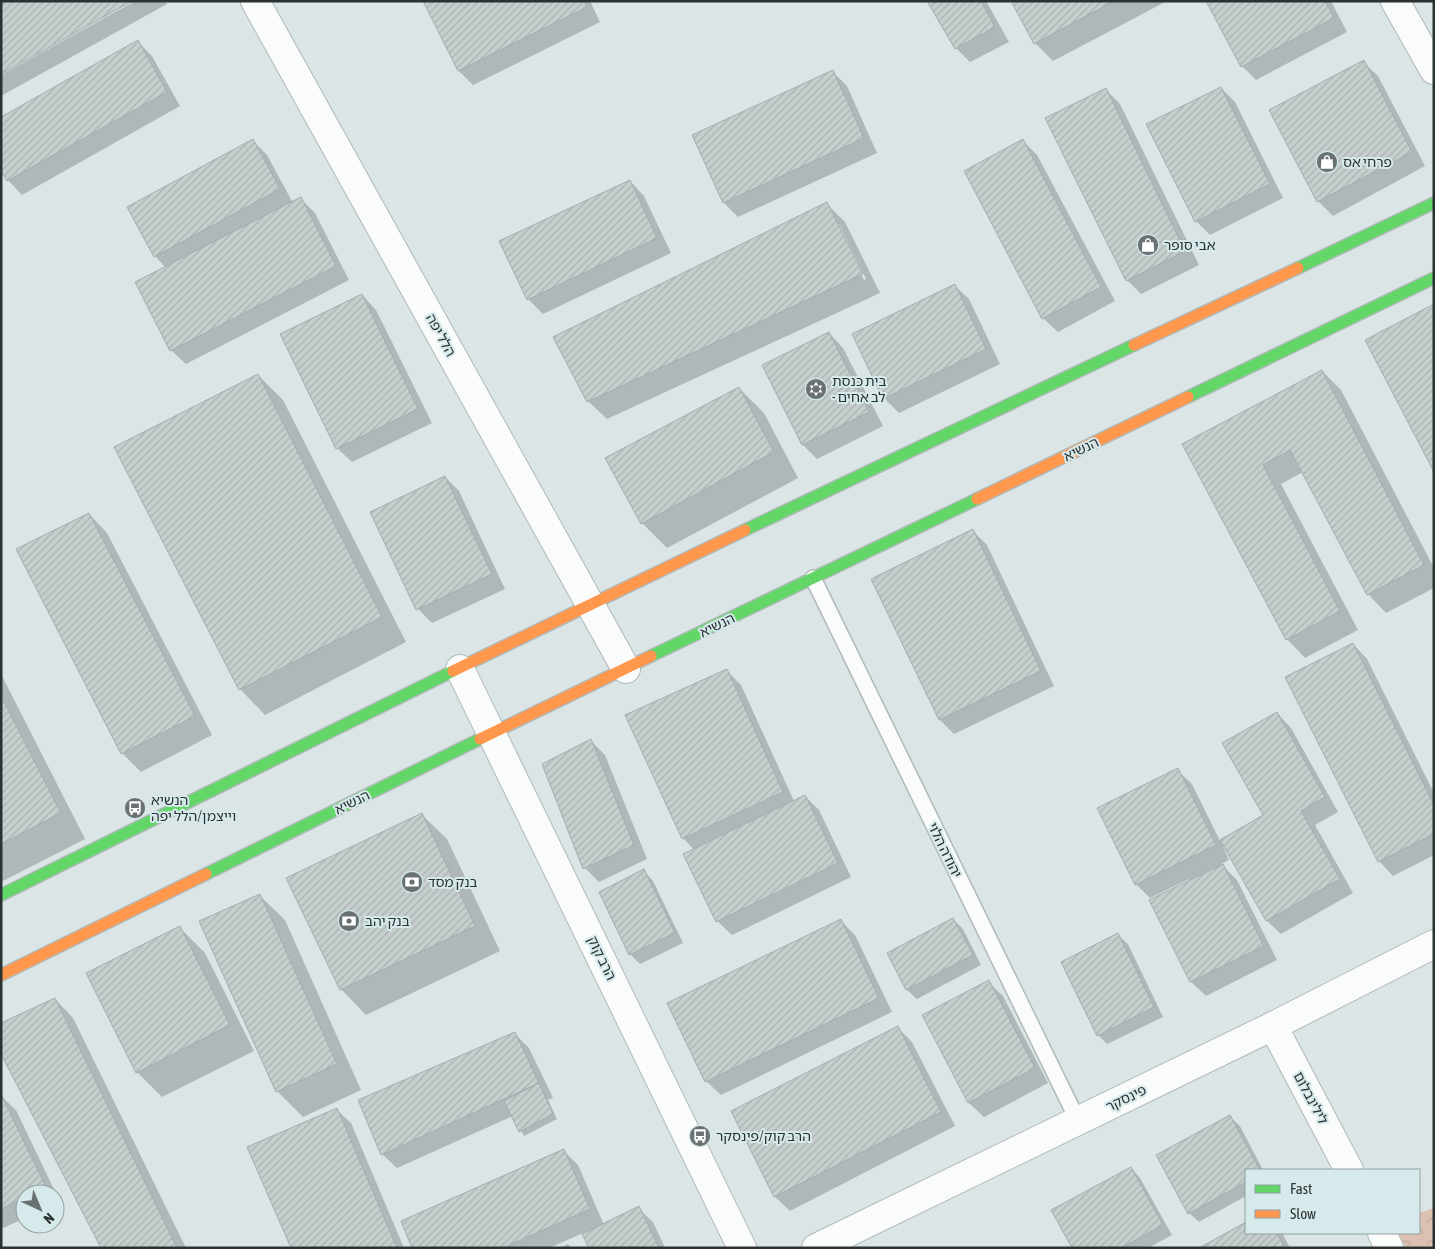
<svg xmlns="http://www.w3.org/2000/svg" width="1435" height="1249" font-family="'Asap Condensed','Noto Sans Hebrew',sans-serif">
	<defs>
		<pattern id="forest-crowns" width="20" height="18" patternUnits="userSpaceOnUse" patternTransform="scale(1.25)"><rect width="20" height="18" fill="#dcc1b3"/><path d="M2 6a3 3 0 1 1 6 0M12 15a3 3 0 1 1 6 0" fill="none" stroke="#bda69a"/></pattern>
		<pattern id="building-hatch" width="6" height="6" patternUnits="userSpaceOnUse" patternTransform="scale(1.25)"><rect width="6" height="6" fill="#c6cece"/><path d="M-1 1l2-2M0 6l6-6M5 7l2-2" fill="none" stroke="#aab1b1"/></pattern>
	</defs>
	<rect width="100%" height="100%" fill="#dbe5e6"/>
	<!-- forest -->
	<polygon fill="url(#forest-crowns)" points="1434,1208 1434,1248 1406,1248 1398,1233 1419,1233 1419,1213"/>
	<!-- shadow -->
	<g fill="#0003" fill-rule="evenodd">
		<polygon points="135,1 165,1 167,4 1,96 1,75"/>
		<polygon points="424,1 590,1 600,22 473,85 459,71"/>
		<polygon points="929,1 986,1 1009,42 970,62 956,48"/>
		<polygon points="1012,1 1167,1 1053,61 1035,43"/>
		<polygon points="1209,1 1331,1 1347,32 1256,80 1242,66"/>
		<polygon points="138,42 152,56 180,106 22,195 8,180"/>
		<polygon points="1363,62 1378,76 1425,166 1333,216 1318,201 1271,111"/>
		<polygon points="833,72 847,86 877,153 738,217 724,203 694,136"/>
		<polygon points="1221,88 1235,102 1283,198 1210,235 1196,221"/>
		<polygon points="1106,90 1120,104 1199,265 1141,294 1127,280"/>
		<polygon points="253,141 267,155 293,203 301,199 315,213 349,280 186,364 171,350 166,268 155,256"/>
		<polygon points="1023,141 1037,155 1115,301 1058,332 1043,318"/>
		<polygon points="630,181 644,196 671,253 543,314 528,299 501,242"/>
		<path d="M826,203L845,222L880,293L607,419L588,401ZM836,224H839L866,279L864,280Z"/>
		<polygon points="954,285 969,299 1000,364 899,413 884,398 853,334"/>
		<polygon points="362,295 376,310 432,423 352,462 337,448"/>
		<polygon points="829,333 843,348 883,426 817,459 803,445 764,366"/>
		<polygon points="1322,371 1341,390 1434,568 1434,588 1386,613 1368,594 1303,472 1281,484 1358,630 1305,658 1287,639 1184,444"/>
		<polygon points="258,375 283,400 406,642 265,715 240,689"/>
		<polygon points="739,388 764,413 798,478 667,548 642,523"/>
		<polygon points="445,477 459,491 505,589 432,623 418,609"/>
		<polygon points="89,514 107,533 212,735 141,772 122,753 18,549"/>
		<polygon points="973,531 987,545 1054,686 954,734 940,720 873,580"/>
		<polygon points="1353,644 1367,659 1434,793 1434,855 1393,876 1379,861"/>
		<polygon points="727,671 741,685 794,801 805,796 819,810 851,877 732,935 717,921 694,850 683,838"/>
		<polygon points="1,674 85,839 1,882"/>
		<polygon points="1277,713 1291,728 1338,812 1315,825 1353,893 1281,934 1266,920 1225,846 1223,847 1229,860 1221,864 1237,880 1277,960 1206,996 1191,982 1151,901 1190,882 1189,879 1150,898 1136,884 1177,770 1192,784 1220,841 1265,815"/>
		<polygon points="590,740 605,755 647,859 599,882 585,868"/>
		<polygon points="421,814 447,839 500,951 366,1015 341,989"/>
		<polygon points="644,871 653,881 683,943 640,964 630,954"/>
		<polygon points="259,895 285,920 361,1090 303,1117 277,1091 200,922"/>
		<polygon points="953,919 963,929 981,965 917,999 907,990 888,954"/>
		<polygon points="840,920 855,935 892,1012 721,1095 706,1081"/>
		<polygon points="180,928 205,953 254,1051 162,1097 137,1072"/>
		<polygon points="1118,935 1128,944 1163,1017 1107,1044 1098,1035"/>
		<polygon points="988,982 1003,996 1048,1083 984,1117 969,1103 924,1016"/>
		<polygon points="55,999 73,1018 186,1248 102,1248"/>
		<polygon points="898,1028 912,1042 955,1126 790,1211 775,1197 733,1112"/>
		<polygon points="515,1034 529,1048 553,1098 548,1100 557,1119 524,1136 513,1116 397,1168 382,1154"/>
		<polygon points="1,1096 16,1110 60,1202 55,1204 55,1194 25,1194 25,1218 1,1229"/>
		<polygon points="336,1109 351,1123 404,1248 292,1248"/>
		<polygon points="1230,1117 1240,1126 1263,1170 1246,1170 1246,1196 1199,1222 1189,1213"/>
		<polygon points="563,1150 578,1165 604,1225 638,1208 653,1222 665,1248 590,1248 590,1230 549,1248 414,1248"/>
		<polygon points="1131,1168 1140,1178 1172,1235 1148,1248 1073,1248"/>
		<polygon points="1246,1224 1246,1233 1282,1233 1290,1248 1202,1248"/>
		<polygon points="568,1244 571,1248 561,1248"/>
	</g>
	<!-- building -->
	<g fill="url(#building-hatch)" stroke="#a5acad">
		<polygon points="1,1 132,1 1,74"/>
		<polygon points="423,1 584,1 587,7 458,71"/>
		<polygon points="927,1 981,1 995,27 955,49"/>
		<polygon points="1011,1 1114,1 1034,44"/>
		<polygon points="1206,1 1325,1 1334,18 1241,67"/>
		<polygon points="138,40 167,92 7,181 1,171 1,117"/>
		<polygon points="1364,60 1412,152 1317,202 1269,110"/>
		<polygon points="833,70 864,138 723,203 692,135"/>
		<polygon points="1221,87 1270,184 1195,222 1146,124"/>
		<polygon points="1106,88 1185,251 1126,281 1045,118"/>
		<polygon points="253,139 280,189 154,257 127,207"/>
		<polygon points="1023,139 1101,287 1042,319 964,171"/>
		<polygon points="630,180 657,238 527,300 499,241"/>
		<polygon points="301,197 336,266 170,351 135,282"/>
		<polygon points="827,202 863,274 587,402 553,337"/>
		<polygon points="955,284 986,349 883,399 852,334"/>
		<polygon points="362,294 418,409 336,449 280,334"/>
		<polygon points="1434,304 1434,472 1365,340"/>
		<polygon points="829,332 869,412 802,445 762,365"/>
		<polygon points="1322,370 1424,565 1367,595 1290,450 1263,465 1340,611 1286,640 1182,444"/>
		<polygon points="258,374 382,617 239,690 114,447"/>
		<polygon points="739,387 774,452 641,524 605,458"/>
		<polygon points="445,476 492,574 416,610 370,512"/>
		<polygon points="89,513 195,716 121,754 16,549"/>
		<polygon points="973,529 1041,671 939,720 871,579"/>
		<polygon points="1353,643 1434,805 1434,834 1378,862 1285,677"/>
		<polygon points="727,669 783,792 682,839 625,715"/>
		<polygon points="1,696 61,813 1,844"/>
		<polygon points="1277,712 1325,797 1301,811 1340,879 1266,921 1220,840 1263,815 1222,743"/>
		<polygon points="591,739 634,845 583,869 542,764"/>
		<polygon points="1178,768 1216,845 1135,885 1097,808"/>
		<polygon points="805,795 838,863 716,922 683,854"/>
		<polygon points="422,813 475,926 340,990 286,878"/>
		<polygon points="1223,864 1264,946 1190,982 1149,900"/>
		<polygon points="644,869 675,933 629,955 599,892"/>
		<polygon points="260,894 337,1064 276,1092 199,921"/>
		<polygon points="953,918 973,955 906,990 887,953"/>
		<polygon points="841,919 879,998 705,1082 667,1003"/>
		<polygon points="180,926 230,1025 136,1073 86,973"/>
		<polygon points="1118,933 1154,1007 1097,1036 1061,962"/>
		<polygon points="989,980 1035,1068 968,1103 922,1015"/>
		<polygon points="55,998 177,1248 101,1248 1,1054 1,1023"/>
		<polygon points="898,1026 941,1112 774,1197 731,1111"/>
		<polygon points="515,1032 539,1083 381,1155 358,1100"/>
		<polygon points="539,1083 553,1114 519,1132 504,1101"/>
		<polygon points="1,1094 46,1187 32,1194 25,1194 25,1197 1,1209"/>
		<polygon points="337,1108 397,1248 291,1248 247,1147"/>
		<polygon points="1230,1115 1260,1170 1246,1170 1246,1182 1188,1214 1156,1155"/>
		<polygon points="564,1149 590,1209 503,1248 412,1248 401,1221"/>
		<polygon points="1131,1167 1163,1225 1121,1248 1072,1248 1051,1210"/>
		<polygon points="639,1206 659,1248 589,1248 582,1234"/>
		<polygon points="1246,1222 1246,1233 1277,1233 1285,1248 1199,1248"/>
	</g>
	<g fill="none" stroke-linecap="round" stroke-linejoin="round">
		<!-- lane casing -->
		<g stroke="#b1b9ba" stroke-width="18">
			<polyline id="lane" points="813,578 1078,1121"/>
		</g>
		<!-- street casing -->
		<g stroke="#b1b9ba" stroke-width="30">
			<g id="street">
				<polyline points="255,1 626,669"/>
				<polyline points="1395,1 1434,70"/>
				<polyline points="460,669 742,1248"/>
				<polyline points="1273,1026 1349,1170"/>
				<polyline points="1382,1233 1389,1248"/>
				<polyline points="816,1248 1273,1026 1434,944"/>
			</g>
		</g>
		<!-- fast casing -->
		<g stroke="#b1b9ba" stroke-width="14">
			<g id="fast">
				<polyline points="1298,268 1434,203"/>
				<polyline points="1188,397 1434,278"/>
				<polyline points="745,530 1134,345"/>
				<polyline points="651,656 977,499"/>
				<polyline points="206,874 480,739"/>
				<polyline points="1,895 453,671"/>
			</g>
		</g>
		<!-- slow casing -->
		<g stroke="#b1b9ba" stroke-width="14">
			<g id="slow">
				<polyline points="1134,345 1298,268"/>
				<polyline points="977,499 1188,397"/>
				<polyline points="453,671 745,530"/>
				<polyline points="480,739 651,656"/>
				<polyline points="1,975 206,874"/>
			</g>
		</g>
		<!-- lane -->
		<use href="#lane" stroke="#fafbfb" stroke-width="15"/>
		<!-- street -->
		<use href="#street" stroke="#fafbfb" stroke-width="28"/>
		<!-- fast -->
		<use href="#fast" stroke="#63d668" stroke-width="11"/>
		<!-- slow -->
		<use href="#slow" stroke="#ff974d" stroke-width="11"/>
	</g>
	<!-- icons -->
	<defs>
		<g id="shop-disc" transform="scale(1.125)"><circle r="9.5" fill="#697172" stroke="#d6e9eb"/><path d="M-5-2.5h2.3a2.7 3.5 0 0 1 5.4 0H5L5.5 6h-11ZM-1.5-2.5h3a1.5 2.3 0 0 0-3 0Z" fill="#fff"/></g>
		<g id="synagogue-disc" transform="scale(1.125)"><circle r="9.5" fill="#697172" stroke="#d6e9eb"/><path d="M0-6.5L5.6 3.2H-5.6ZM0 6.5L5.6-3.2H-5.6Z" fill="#fff"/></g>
		<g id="bus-disc" transform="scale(1.125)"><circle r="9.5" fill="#697172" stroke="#d6e9eb"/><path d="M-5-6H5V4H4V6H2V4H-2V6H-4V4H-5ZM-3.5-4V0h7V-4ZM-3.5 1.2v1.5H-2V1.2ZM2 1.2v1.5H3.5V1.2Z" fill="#fff"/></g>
		<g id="bank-disc" transform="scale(1.125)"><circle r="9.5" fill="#697172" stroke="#d6e9eb"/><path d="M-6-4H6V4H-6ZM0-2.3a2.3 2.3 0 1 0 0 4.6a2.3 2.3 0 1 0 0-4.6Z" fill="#fff"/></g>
	</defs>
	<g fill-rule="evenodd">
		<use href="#shop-disc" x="1327" y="162"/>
		<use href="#shop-disc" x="1148" y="245"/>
		<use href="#synagogue-disc" x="816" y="389"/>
		<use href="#bus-disc" x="135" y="808"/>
		<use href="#bank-disc" x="412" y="882"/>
		<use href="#bank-disc" x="349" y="921"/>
		<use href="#bus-disc" x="700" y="1136"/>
	</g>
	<g text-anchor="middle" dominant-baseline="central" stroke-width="4" stroke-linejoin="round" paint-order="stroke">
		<!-- poi labels -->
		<g font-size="14" fill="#2b3233" stroke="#d6e9eb" text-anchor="start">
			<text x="1343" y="162">פרחי אס</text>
			<text x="1164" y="245">אבי סופר</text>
			<text x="832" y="381">בית כנסת<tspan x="832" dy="16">- לב אחים</tspan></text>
			<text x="151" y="800">הנשיא<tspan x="151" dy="16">וייצמן/הלל יפה</tspan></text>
			<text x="428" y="882">בנק מסד</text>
			<text x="365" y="921">בנק יהב</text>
			<text x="716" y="1136">הרב קוק/פינסקר</text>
		</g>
		<!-- street labels -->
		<g font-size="14" fill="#2b3233" stroke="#d6e9eb">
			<text transform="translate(441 335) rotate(61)">הלל יפה</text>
			<text transform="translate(1081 449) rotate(-26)">הנשיא</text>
			<text transform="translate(717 625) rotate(-26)">הנשיא</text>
			<text transform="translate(352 802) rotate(-26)">הנשיא</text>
			<text transform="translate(945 850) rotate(64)">יהודה הלוי</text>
			<text transform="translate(602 958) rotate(64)">הרב קוק</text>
			<text transform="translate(1126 1098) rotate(-26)">פינסקר</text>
			<text transform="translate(1311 1098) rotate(62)">לילינבלום</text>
		</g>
	</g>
	<!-- border -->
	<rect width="1435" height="1249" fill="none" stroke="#2b3233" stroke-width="5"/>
	<!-- legend -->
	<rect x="1245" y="1169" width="175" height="65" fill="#d6e9eb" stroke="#92a0a1"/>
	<rect x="1255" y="1185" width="25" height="8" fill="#63d668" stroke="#92a0a1"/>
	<text x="1290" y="1194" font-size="15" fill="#2b3233">Fast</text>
	<rect x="1255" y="1210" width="25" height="8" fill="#ff974d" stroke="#92a0a1"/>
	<text x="1290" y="1219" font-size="15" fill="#2b3233">Slow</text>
	<!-- north arrow -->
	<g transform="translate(40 1209) rotate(136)"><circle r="24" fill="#d6e9eb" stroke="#92a0a1"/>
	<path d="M0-4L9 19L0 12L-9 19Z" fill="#697172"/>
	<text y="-8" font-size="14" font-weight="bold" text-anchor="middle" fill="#2b3233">N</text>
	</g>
</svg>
